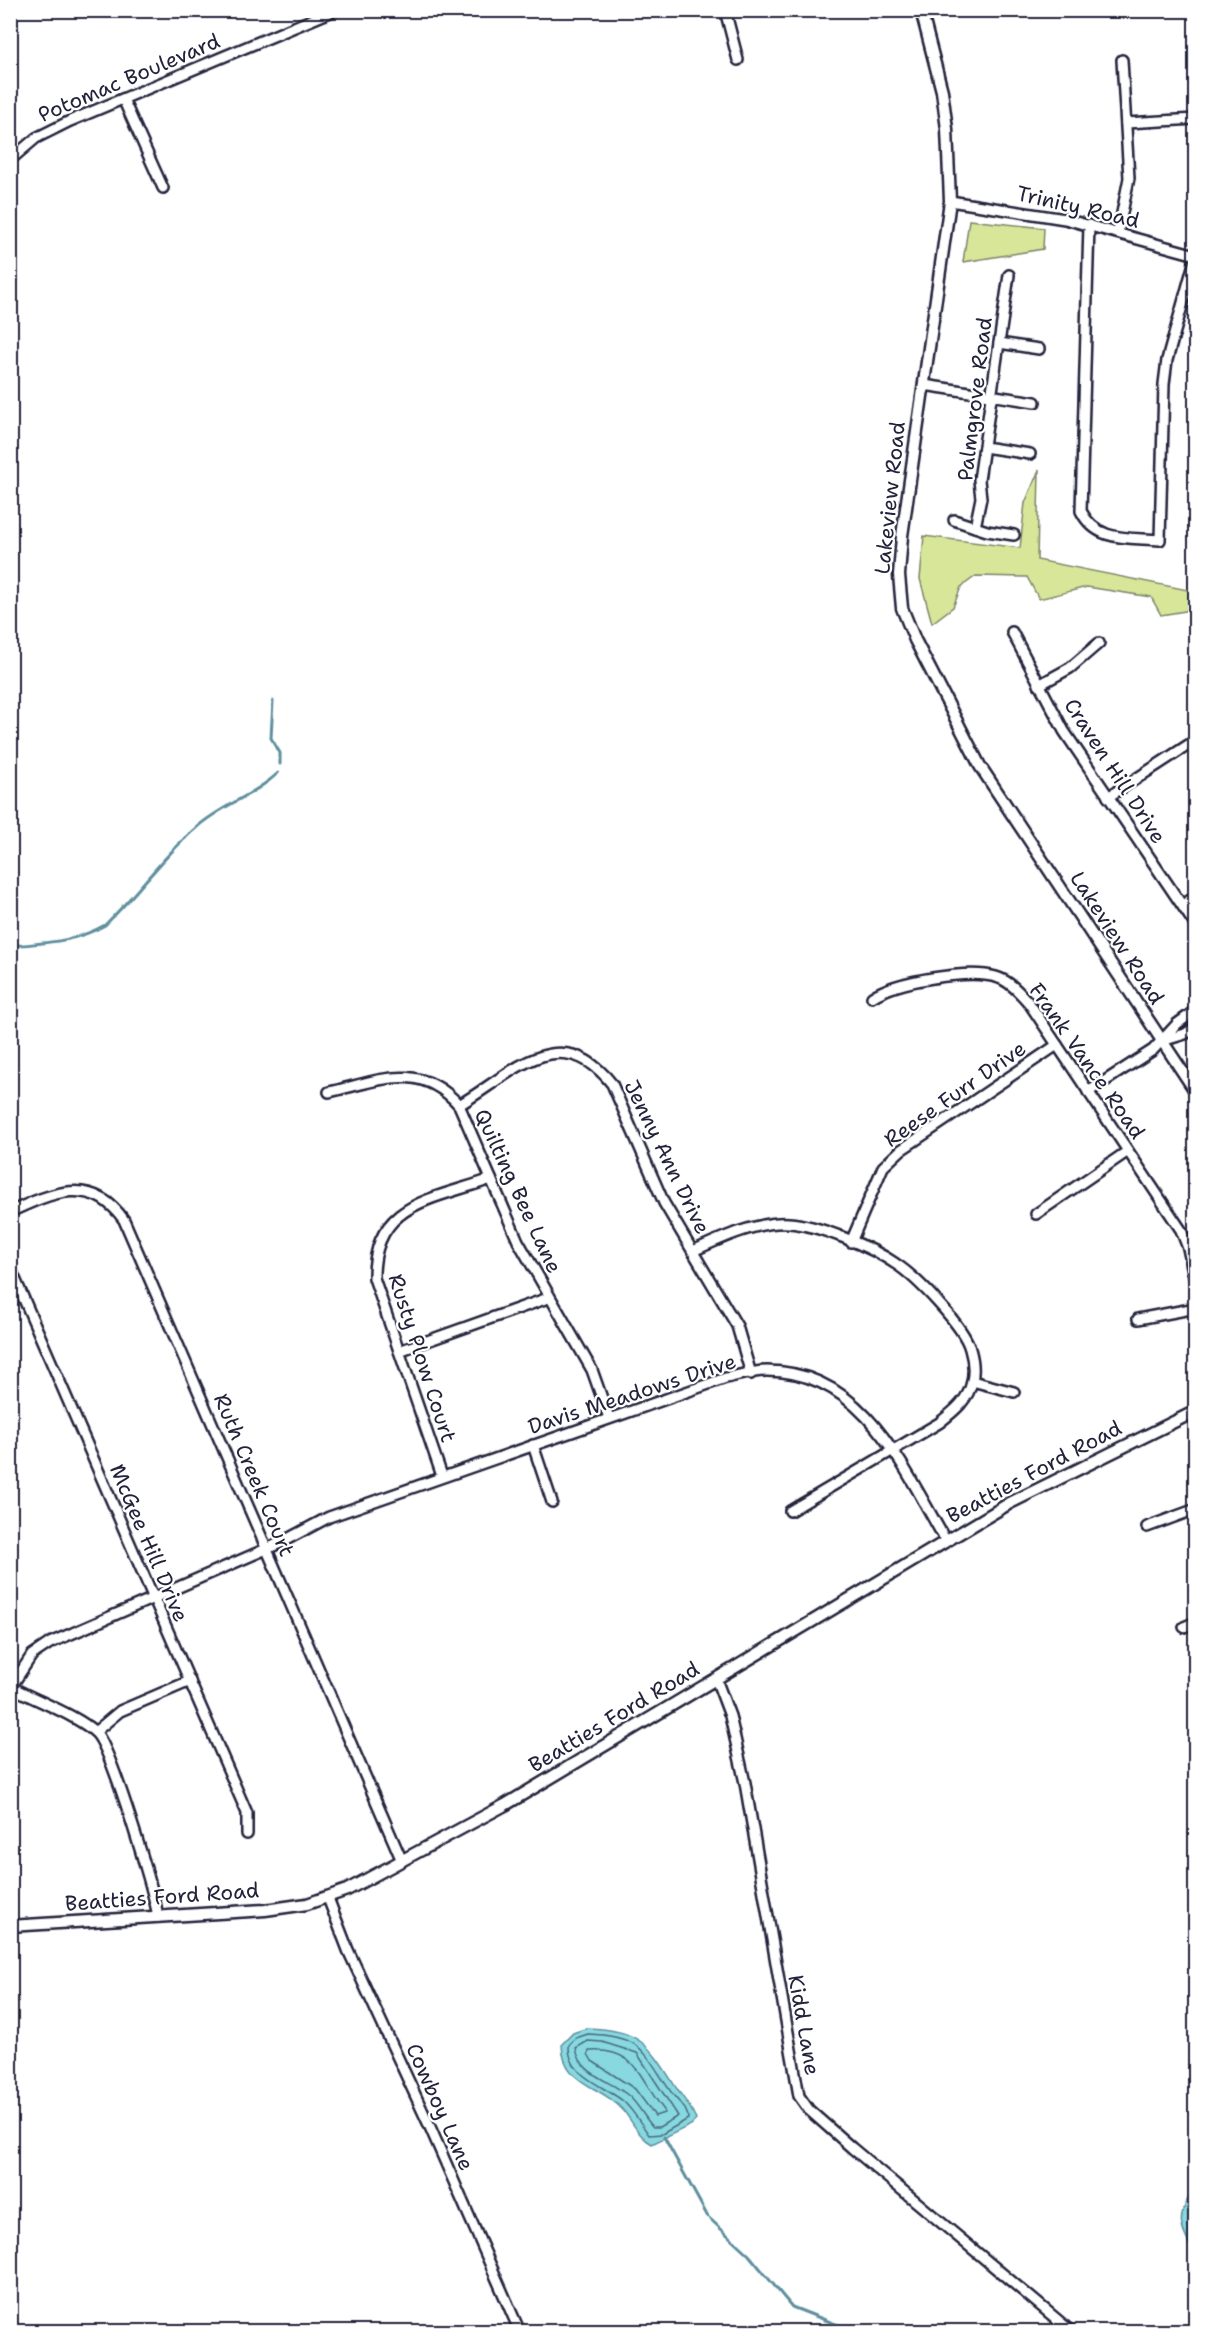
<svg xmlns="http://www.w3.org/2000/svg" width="1206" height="2342" font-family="'Shantell Sans',sans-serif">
	<rect width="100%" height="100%" fill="#fff"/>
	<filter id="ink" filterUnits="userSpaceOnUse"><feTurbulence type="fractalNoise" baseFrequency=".0167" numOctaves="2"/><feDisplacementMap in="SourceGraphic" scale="12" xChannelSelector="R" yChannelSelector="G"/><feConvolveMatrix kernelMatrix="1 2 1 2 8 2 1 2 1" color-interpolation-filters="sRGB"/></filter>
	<g filter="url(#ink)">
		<!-- green -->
		<g fill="#d7e699" stroke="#7c846a" stroke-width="1.5">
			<polygon points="969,220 1044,228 1043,249 963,262"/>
			<polygon points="1039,470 1037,560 1193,591 1191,610 1161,615 1151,597 1087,587 1039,599 1027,577 976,576 961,587 953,607 932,623 920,579 924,536 1020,548 1025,503"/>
		</g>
		<!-- water -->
		<g fill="#87d8e0" stroke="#5f8f9e" stroke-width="1.5">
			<path d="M587,2028C642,2030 649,2045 677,2089C684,2100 692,2107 696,2120L691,2125L652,2144C638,2137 632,2120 622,2109C601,2085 562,2085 562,2044L573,2033Z"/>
			<path d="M1191,2193H1195V2257C1182,2227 1174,2224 1191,2193Z"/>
		</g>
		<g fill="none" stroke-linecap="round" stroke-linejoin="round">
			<!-- shore -->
			<g stroke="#4a6b7d" stroke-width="1.5">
				<path d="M588,2034C647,2036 644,2055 674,2096C680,2104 688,2109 688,2119L662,2134L649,2135C641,2124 633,2110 623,2101C603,2085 567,2076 569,2045L576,2038Z"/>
				<path d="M588,2041L602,2042L637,2053L678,2116L659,2127H653C645,2118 639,2106 630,2097C612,2080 580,2076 576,2048Z"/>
				<path d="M589,2051C638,2047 639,2080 664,2110V2113L655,2116L635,2089L592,2061L588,2054Z"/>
			</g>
			<!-- stream -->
			<g stroke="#5f8f9e" stroke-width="3">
				<polyline points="273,701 271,738 280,753 280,764"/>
				<path d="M10,946C44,943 76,942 105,925C137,894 163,856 197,827C222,805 255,795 278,773"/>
				<polyline points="664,2137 708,2217 749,2255 792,2307 856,2332"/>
			</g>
			<!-- minor casing -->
			<g stroke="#22223b" stroke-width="14">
				<g id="minor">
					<polyline points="725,10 738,60"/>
					<polyline points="123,99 163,188"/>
					<polyline points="1126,123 1196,119"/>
					<polyline points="10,160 36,138 70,121 335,10"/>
					<polyline points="950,201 1065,219 1196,255"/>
					<path d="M1089,225L1081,511C1097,543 1129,537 1160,540L1164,384L1167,360L1196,256"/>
					<polyline points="1118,233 1129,178 1122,60"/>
					<polyline points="999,343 1039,349"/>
					<polyline points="924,385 1035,402"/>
					<polyline points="984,447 1030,454"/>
					<polyline points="954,520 987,531 1014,535"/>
					<polyline points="975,527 981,498 979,480 1009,275"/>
					<polyline points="1012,632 1064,731 1196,926"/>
					<polyline points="1039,685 1070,668 1099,643"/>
					<polyline points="1108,797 1196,740"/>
					<polyline points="1183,905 1196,896"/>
					<path d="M872,997C896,981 968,969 996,977C1010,981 1020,993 1029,1003L1181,1230L1188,1248L1196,1286"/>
					<polyline points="1162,1041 1185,1034 1196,1027"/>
					<path d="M329,1092C379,1081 419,1060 459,1105L518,1241L592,1370L609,1418"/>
					<polyline points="1088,1092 1153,1050 1177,1024 1196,1010"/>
					<path d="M459,1105C512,1074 560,1018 612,1084L664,1203L737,1326L751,1374"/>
					<path d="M10,1212C51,1193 92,1174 124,1220L402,1861"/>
					<polyline points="1036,1214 1128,1151"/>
					<polyline points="851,1242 883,1167 901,1150 1057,1045"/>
					<path d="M693,1251C721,1238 758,1221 789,1223C818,1225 872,1247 896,1264C916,1277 964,1326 970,1349C973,1359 974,1372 972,1381C969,1400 953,1412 939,1423L790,1511"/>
					<polyline points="10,1267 247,1813 247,1834"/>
					<polyline points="1138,1319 1196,1308"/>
					<polyline points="399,1351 548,1298"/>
					<polyline points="972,1381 1014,1392"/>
					<polyline points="533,1445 552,1502"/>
					<path d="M442,1476L374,1278C373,1202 433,1200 491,1179"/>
					<polyline points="1147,1527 1196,1509"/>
					<polyline points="1184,1627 1196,1622"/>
					<polyline points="716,1679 730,1716 745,1783 799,2096 809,2110 852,2148 1072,2332"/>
					<path d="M10,1686C34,1700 77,1715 96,1733C111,1748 154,1890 158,1917"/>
					<path d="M11,1687L32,1655L50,1643L280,1543L329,1517L726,1378C739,1375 753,1371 767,1371C864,1371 904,1469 946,1541"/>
					<polyline points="95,1732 120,1711 190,1681"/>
					<polyline points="328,1898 348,1950 430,2127 520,2332"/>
				</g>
			</g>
			<!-- major casing -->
			<g stroke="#22223b" stroke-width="15">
				<g id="major">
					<polyline points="921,10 942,91 947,129 950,201 902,536 899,575 902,608 915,640 980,766 1196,1092"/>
					<polyline points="10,1926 265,1910 307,1904 347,1890 505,1805 1010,1503 1196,1411"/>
				</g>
			</g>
			<!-- minor -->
			<use href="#minor" stroke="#fff" stroke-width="9"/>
			<!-- major -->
			<use href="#major" stroke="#fff" stroke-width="10"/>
		</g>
	</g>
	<g text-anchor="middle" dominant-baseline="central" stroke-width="4.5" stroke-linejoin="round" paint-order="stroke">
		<!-- street labels -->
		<g font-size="21" fill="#22223b" stroke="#fff">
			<text transform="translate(129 78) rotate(-23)">Potomac Boulevard</text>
			<text transform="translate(1078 207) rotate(13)">Trinity Road</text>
			<text transform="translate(975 399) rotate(-83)">Palmgrove Road</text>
			<text transform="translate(890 498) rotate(-84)">Lakeview Road</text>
			<text transform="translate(1115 771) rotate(57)">Craven Hill Drive</text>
			<text transform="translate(1117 938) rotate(57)">Lakeview Road</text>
			<text transform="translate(1087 1061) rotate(55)">Frank Vance Road</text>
			<text transform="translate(955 1094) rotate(-35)">Reese Furr Drive</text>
			<text transform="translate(667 1157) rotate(64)">Jenny Ann Drive</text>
			<text transform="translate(518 1191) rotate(65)">Quilting Bee Lane</text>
			<text transform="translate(422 1358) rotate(72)">Rusty Plow Court</text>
			<text transform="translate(632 1394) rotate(-18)">Davis Meadows Drive</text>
			<text transform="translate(1034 1472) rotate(-28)">Beatties Ford Road</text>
			<text transform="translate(254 1475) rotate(67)">Ruth Creek Court</text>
			<text transform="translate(149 1543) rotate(67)">McGee Hill Drive</text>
			<text transform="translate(614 1717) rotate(-31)">Beatties Ford Road</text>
			<text transform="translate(162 1897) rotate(-4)">Beatties Ford Road</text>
			<text transform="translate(804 2025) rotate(80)">Kidd Lane</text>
			<text transform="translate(440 2107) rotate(66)">Cowboy Lane</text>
		</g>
	</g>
	<!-- margin -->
	<rect width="1206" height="2342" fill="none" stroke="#fff" stroke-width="36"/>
	<rect x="18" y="18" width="1170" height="2306" fill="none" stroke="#22223b" stroke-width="2" filter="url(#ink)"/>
</svg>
